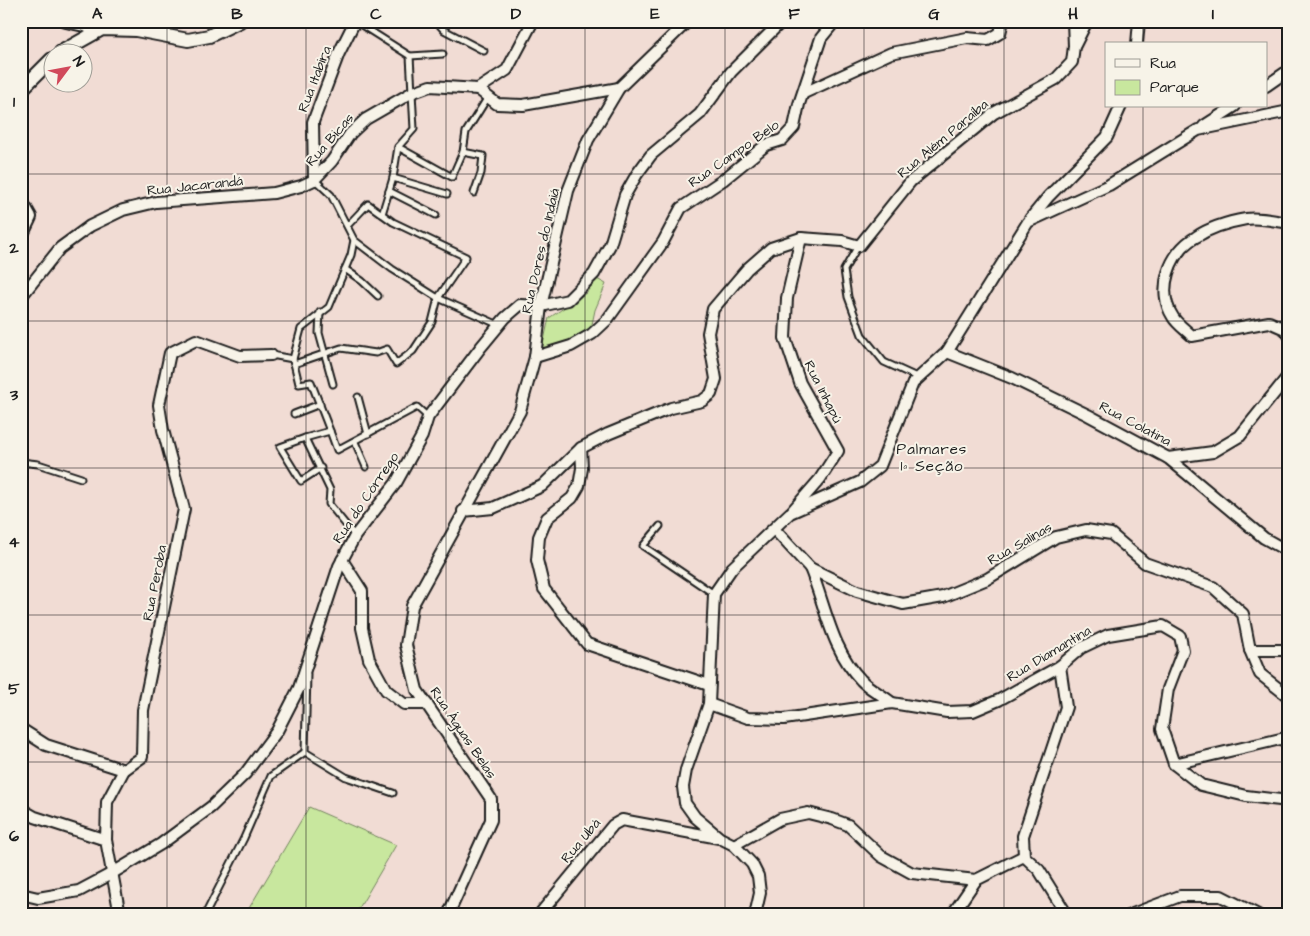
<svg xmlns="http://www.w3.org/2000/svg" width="1310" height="936" font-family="'Architects Daughter',sans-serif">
	<rect width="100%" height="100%" fill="#f1dcd4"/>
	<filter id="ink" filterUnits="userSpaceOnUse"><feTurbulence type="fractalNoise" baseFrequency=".02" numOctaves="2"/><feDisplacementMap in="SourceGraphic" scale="10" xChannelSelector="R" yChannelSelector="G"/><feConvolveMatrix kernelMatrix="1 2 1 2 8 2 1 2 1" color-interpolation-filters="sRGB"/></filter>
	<g filter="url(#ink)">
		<!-- green -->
		<g fill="#c8e79e" stroke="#72825d">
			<polygon points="597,279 606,284 595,310 591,329 571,340 542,349 549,318 586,293"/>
			<polygon points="309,807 396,845 355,915 245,915"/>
		</g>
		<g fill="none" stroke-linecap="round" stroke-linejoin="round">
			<!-- service casing -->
			<g stroke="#1c1c1c" stroke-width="9">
				<g id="service">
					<polyline points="355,21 410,56 443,54"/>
					<polyline points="436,21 444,30 484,51"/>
					<polyline points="398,147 452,177 463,152 466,132 488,97"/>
					<polyline points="463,152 483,156 481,173 474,193"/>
					<polyline points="393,178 447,194"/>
					<polyline points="315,180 331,195 354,240 351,255 329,307 301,329 293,359 299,384 311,382 330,431 305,438 330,490 329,504 355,536"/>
					<polyline points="389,191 436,215"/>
					<polyline points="382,214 393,178 398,147 414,129 410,56"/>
					<polyline points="354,240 392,269 438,298 499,325"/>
					<polyline points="858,246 844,270 848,297 862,335 884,362 919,378"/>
					<polyline points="345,269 362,281 378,296"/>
					<polyline points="320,312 319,333 333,384"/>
					<polyline points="271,355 293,359"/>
					<polyline points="294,364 341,348 376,353 387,349 396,364 413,351 432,322 438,298 466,257 393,222 368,204 348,225"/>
					<polyline points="358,397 368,434"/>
					<polyline points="294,414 320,404"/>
					<polyline points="330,431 337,450 417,407 428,417"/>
					<polyline points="305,438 280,447 301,481 321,468"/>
					<polyline points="355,442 366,467"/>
					<polyline points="21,462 38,464 81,478"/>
					<polyline points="660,526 643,546 714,594"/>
					<polyline points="307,674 305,752 346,777 393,793"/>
					<polyline points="205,915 244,838 271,776 305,752"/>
				</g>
			</g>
			<!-- minor casing -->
			<g stroke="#1c1c1c" stroke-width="14">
				<g id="minor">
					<polyline points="1137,44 1139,21"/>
					<polyline points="1075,45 1087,21"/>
					<polyline points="1266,86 1289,70"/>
					<polyline points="478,89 497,104 523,105 619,88"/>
					<polyline points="804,93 891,53 967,38 988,40 1000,33 1003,21"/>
					<polyline points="1204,126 1235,106"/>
					<polyline points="314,180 313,122 339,53 355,21"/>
					<polyline points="1030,219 1048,197 1107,137 1121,106"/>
					<path d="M1289,223C1276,221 1259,217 1246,219C1229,222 1211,227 1196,237C1169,252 1156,291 1173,317C1177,324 1186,330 1192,336L1269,322L1285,329L1289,335"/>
					<polyline points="21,297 60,248 90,226 123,210 156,202 274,193 301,186 314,180 332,161 350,134 366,119 411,93 430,86 478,89 507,70 533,21"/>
					<polyline points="947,352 1012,378 1088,415 1168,458 1264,538 1289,552"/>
					<polyline points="535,357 571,346 592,334 607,320 663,242 681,208 723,180 766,145 782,140 794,127 799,104 821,38 835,21"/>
					<polyline points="581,448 582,468 579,486 572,498 547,518 539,537 537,560 544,589 587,644 709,685"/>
					<polyline points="1168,458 1213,452 1240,436 1289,375"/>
					<polyline points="793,510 820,479 838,451 800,383 785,338 787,298 801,238"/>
					<polyline points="463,511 493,508 542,486 581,448 608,434 671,408 702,401 711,394 716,379 708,333 713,309 747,269 771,248 801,238 842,241 859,246 911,181 994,113 1056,79 1072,62 1074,46 1073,21"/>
					<polyline points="774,529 810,568 857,591 903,604 943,597 987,579 1056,537 1086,530 1111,534 1145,563 1213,587 1243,614 1250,650 1260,674 1289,697"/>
					<polyline points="342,560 362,591 362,628 369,659 386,690 404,704 427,704"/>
					<path d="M810,568C826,607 831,649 861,680C869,689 883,695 892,703"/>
					<polyline points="1250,650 1289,650"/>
					<polyline points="1060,666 1066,707 1023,836 1024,856 1039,870 1067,915"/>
					<polyline points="709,704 748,718 784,719 892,703 947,712 973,711 999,700 1060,666 1081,648 1108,635 1163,626 1180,636 1183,650 1168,689 1162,729 1174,764 1201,785 1246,796 1289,801"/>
					<polyline points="21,729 46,745 124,770"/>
					<polyline points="1174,764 1289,737"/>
					<polyline points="21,809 35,817 106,840"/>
					<polyline points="734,845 780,819 808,813 832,819 848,825 881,856 912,873 976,880 1024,856"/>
					<polyline points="21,894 38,898 79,891 111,874 161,844 211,807 245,774 277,731 299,688 339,566 355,536 396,483 422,436 428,417 481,347 505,318 520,305 541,306 568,300 594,274 610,245 625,195 637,174 651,155 700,114 731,72 782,21"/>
					<polyline points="120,915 106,840 107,802 124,770 142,757 143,710 184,509 163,430 159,405 170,353 196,340 240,356 271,355"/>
					<polyline points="448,915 491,820 491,799 417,690 406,645 412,606 520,411 535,357 541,306 568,191 588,140 619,88 688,21"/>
					<polyline points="539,915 613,825 622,820 719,838"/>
					<polyline points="755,915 760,893 758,876 752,864 734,845 720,838 695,817 685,803 683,787 686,770 709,704 714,594 732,568 790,513 860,482 880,466 913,383 947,352 1028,222 1109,185 1198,130 1289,111"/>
					<polyline points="952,915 976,880"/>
					<polyline points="1130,915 1180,896 1221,896 1258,915"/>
				</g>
			</g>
			<!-- tertiary casing -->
			<g stroke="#1c1c1c" stroke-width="16">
				<g id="tertiary">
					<polyline points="66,21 102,29"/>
					<polyline points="61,52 102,29 136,30 188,40 209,36 240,21"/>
					<polyline points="21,90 52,59"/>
					<polyline points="21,201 30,217 21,236"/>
				</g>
			</g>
			<!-- service -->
			<use href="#service" stroke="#f7f3e8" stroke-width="5"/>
			<!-- minor -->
			<use href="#minor" stroke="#f7f3e8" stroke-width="10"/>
			<!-- tertiary -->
			<use href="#tertiary" stroke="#f7f3e8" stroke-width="12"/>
		</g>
	</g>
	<!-- grid -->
	<path fill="none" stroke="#1c1c1c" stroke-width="1" stroke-opacity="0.55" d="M167,21V915M306,21V915M446,21V915M585,21V915M725,21V915M864,21V915M1004,21V915M1143,21V44M1143,106V915M21,174H1289M21,321H1289M21,468H1289M21,615H1289M21,762H1289"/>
	<g text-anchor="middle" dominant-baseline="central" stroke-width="4" stroke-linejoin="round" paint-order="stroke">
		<!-- street labels -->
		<g font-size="14" fill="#1c1c1c" stroke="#f7f3e8">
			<text transform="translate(315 79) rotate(-69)">Rua Itabira</text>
			<text transform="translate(943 139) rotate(-40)">Rua Além Paraíba</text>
			<text transform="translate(330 140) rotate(-49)">Rua Bicas</text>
			<text transform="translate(734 154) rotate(-35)">Rua Campo Belo</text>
			<text transform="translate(195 186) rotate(-6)">Rua Jacarandá</text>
			<text transform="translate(541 251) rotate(-77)">Rua Dores do Indaiá</text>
			<text transform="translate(823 392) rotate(63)">Rua Inhapú</text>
			<text transform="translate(1135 424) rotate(28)">Rua Colatina</text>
			<text transform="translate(366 498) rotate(-56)">Rua do Córrego</text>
			<text transform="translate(1020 544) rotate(-30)">Rua Salinas</text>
			<text transform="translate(155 583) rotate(-79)">Rua Peroba</text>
			<text transform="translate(1049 654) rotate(-31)">Rua Diamantina</text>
			<text transform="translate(463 733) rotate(56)">Rua Águas Belas</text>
			<text transform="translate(581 841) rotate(-50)">Rua Ubá</text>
		</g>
		<!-- neighbourhood labels -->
		<g font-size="15" letter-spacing="1" fill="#1c1c1c" stroke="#f7f3e8">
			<text x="932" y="449">Palmares<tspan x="932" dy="17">1ª Seção</tspan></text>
		</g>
	</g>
	<!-- margin -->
	<rect width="1310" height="936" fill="none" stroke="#f7f3e8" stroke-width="55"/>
	<!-- legend -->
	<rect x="1105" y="42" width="162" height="65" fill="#f7f3e8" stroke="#9f9d96"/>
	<rect x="1115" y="59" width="25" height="8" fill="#f7f3e8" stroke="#9f9d96"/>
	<text x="1150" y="68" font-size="15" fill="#1c1c1c">Rua</text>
	<rect x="1115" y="80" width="25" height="15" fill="#c8e79e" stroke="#9f9d96"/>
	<text x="1150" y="92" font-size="15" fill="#1c1c1c">Parque</text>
	<!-- north arrow -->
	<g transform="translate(68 68) rotate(58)"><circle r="24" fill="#f7f3e8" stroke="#9f9d96"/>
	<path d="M0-4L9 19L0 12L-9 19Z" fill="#d1495b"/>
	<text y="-8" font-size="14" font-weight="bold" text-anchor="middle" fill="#1c1c1c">N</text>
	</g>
	<rect x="28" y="28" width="1254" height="880" fill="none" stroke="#1c1c1c" stroke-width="2"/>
	<g font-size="16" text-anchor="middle" font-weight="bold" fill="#1c1c1c">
		<text x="97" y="19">A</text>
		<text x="237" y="19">B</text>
		<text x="376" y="19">C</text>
		<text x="516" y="19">D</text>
		<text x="655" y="19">E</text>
		<text x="794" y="19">F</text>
		<text x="934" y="19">G</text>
		<text x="1073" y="19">H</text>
		<text x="1213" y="19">I</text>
		<text x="14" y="107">1</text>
		<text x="14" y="253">2</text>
		<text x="14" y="400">3</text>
		<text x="14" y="547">4</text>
		<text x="14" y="694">5</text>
		<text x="14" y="841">6</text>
	</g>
</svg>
